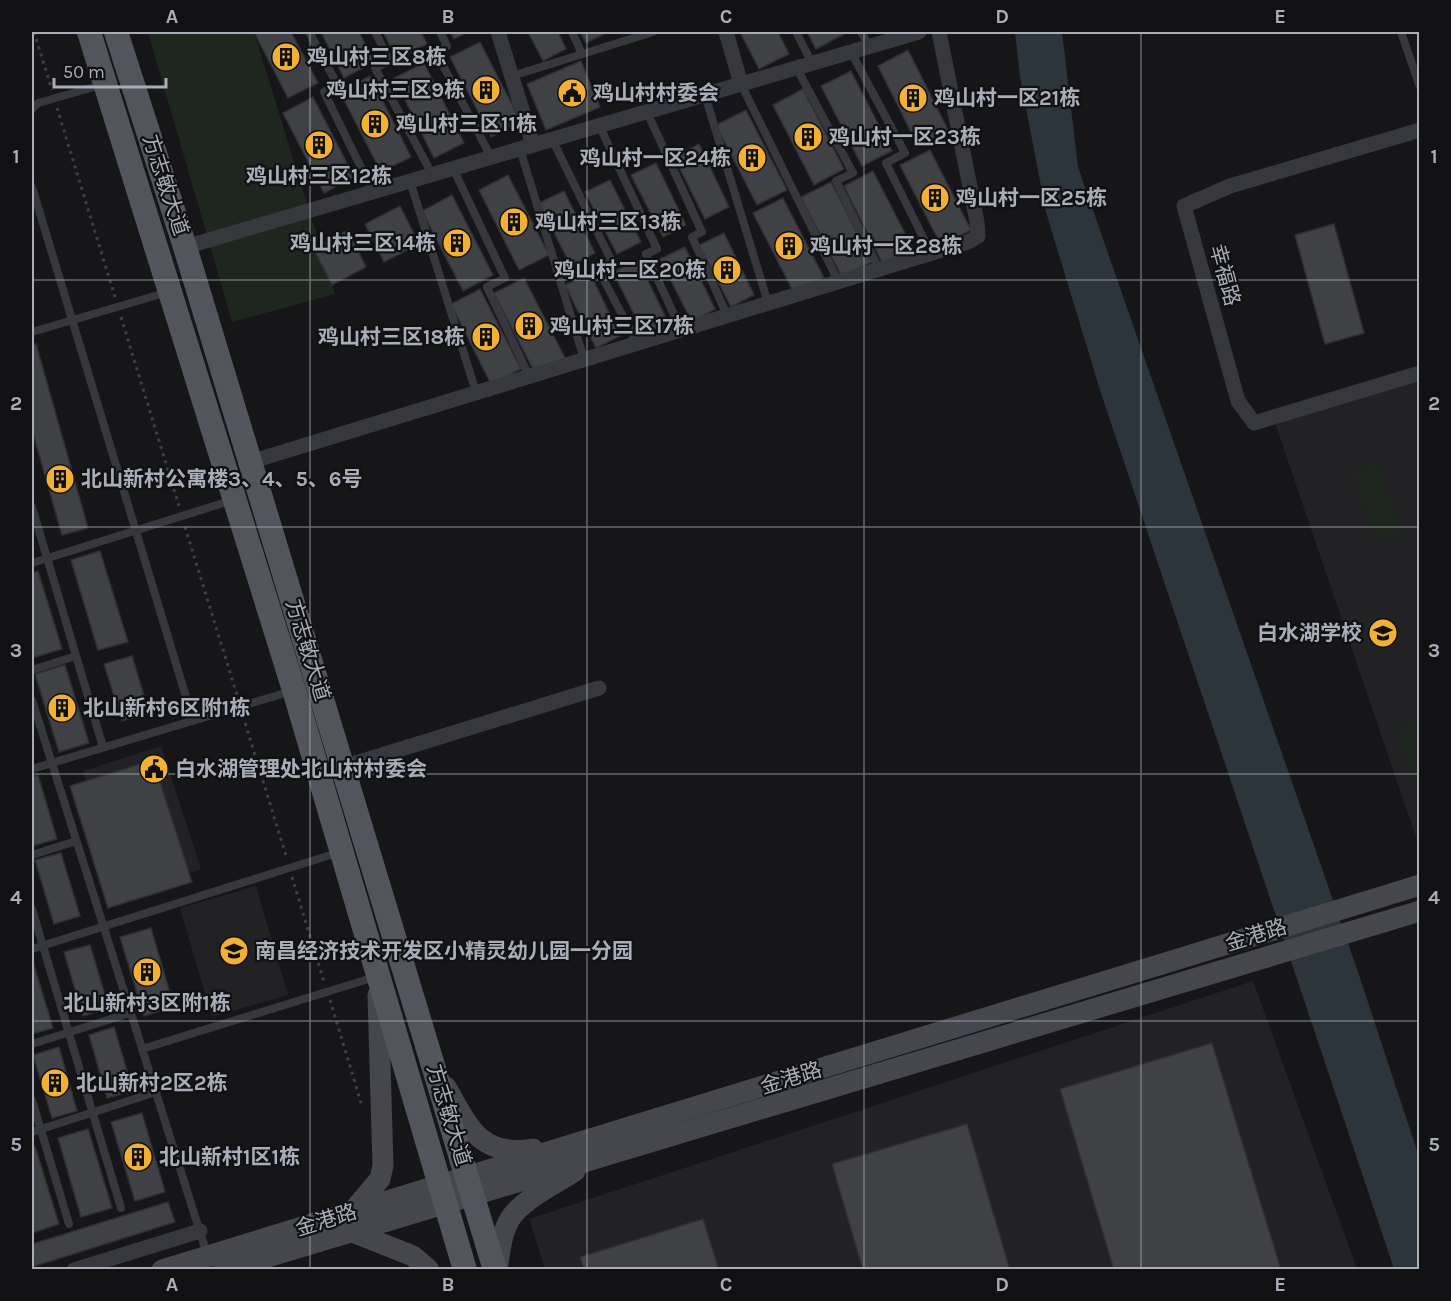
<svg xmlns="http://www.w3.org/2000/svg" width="1451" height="1301" font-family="Karla,'Noto Sans SC',sans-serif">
	<rect width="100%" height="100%" fill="#161618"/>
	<!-- built -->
	<g fill="#222225">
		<polygon points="1419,378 1419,846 1274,420"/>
		<polygon points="161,746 201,869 123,894 83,771"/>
		<polygon points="256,886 288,995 212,1017 180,908"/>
		<polygon points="1253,981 1357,1269 545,1269 529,1219"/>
	</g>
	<!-- green -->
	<g fill="#1e261f">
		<polygon points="148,32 254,32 335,294 232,322"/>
		<polygon points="1378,462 1402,534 1375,542 1352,471"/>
		<polygon points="1419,720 1420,720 1419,801 1395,729"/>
	</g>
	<!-- water -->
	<polygon fill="#2c353c" points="1015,32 1062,32 1078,167 1359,975 1419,1157 1419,1269 1394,1269 1100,390 1046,212 1020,77"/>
	<!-- building -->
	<g fill="#404145" stroke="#303034" stroke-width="1.5">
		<polygon points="254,32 291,32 318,83 288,98"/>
		<polygon points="321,32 359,32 374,62 344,78"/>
		<polygon points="383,32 421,32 427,44 397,59"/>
		<polygon points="450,32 468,32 454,39"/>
		<polygon points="528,32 558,32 566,49 543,61"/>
		<polygon points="580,32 608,32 586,43"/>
		<polygon points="740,32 778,32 789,54 759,69"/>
		<polygon points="807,32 845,32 846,33 816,49"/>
		<polygon points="480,42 521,122 491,137 450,57"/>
		<polygon points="908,50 948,130 918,146 878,66"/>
		<polygon points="581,61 600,107 546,130 527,84"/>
		<polygon points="424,63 464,143 434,158 394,78"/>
		<polygon points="851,71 892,151 862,166 821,86"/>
		<polygon points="370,76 411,157 381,172 340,92"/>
		<polygon points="803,89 844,169 814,185 773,105"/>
		<polygon points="313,97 354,177 324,193 283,113"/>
		<polygon points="746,110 787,190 757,205 716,125"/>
		<polygon points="699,144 729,207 705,219 674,157"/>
		<polygon points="930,150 971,230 941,245 900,165"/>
		<polygon points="656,163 686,225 663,237 631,175"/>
		<polygon points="873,171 914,251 884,266 844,186"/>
		<polygon points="508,175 549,255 519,270 479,190"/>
		<polygon points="610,180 641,242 617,254 585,192"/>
		<polygon points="831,182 872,262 842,277 801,197"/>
		<polygon points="564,191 595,253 571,266 539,203"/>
		<polygon points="452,195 493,275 463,291 422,211"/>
		<polygon points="783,198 824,278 794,293 753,213"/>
		<polygon points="400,206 419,244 384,262 365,224"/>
		<polygon points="1334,224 1364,333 1325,344 1295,235"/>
		<polygon points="348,230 366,267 332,285 313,248"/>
		<polygon points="724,233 754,295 731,307 699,245"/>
		<polygon points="685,247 715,309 692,322 660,259"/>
		<polygon points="638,260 668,322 644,334 613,272"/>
		<polygon points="590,273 620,336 596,348 565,285"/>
		<polygon points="524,278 565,358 535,373 494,293"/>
		<polygon points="480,289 521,369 491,384 451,304"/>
		<polygon points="36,344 88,528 62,535 32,430 32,345"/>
		<polygon points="100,551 128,642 98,650 71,560"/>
		<polygon points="38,571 62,649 32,658 32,573"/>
		<polygon points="132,656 149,712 122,721 104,664"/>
		<polygon points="65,665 89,743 59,752 35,674"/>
		<polygon points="153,760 192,882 108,908 70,786"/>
		<polygon points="38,775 57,839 32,846 32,777"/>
		<polygon points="61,853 80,916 54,924 35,860"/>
		<polygon points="151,928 174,1007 144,1016 120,937"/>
		<polygon points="90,945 109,1008 83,1016 64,952"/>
		<polygon points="34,965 53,1028 32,1034 32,966"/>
		<polygon points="114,1027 133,1091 107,1098 89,1035"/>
		<polygon points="1212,1043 1281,1270 1114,1270 1060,1089"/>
		<polygon points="59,1047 77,1111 52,1118 33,1055"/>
		<polygon points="142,1113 165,1192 135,1201 111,1122"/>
		<polygon points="967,1124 1010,1270 863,1270 832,1164"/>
		<polygon points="88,1129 112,1208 81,1217 58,1138"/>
		<polygon points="35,1146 59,1224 32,1233 32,1147"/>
		<polygon points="168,1202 175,1222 32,1267 32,1244"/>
		<polygon points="703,1219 719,1270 584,1270 580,1257"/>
	</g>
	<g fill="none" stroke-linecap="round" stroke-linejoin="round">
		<!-- path -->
		<g stroke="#3d3f44" stroke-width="3" stroke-dasharray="3 4.5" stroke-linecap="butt">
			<polyline points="34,32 52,90"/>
			<polyline points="57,108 115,297"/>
			<polyline points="121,317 179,506"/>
			<polyline points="185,527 237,695"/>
			<polyline points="243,716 287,859"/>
			<polyline points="292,877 324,982"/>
			<polyline points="330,1000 362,1106"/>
		</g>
		<!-- service -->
		<g stroke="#37383d" stroke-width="8">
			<polyline points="309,32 337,84 324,92 373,192"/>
			<polyline points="375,32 390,61 375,68 432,174"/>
			<polyline points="440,32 447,46 436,52 491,157"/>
			<polyline points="572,32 582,54"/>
			<polyline points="796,32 812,63"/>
			<polyline points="861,32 869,46"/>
			<polyline points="1401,32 1420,87"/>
			<polyline points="851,52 905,153 886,163 931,253"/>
			<polyline points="796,67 853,173 836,181 879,269"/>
			<polyline points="512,76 653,32"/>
			<polyline points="741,84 838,281"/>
			<polyline points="705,95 768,303"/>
			<polyline points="32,109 38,103 101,85"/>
			<polyline points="647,112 702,232 692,237 727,315"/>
			<polyline points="599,125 657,249 646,254 681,330"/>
			<polyline points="552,139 612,262 598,269 637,343"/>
			<polyline points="520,149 584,359"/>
			<polyline points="453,168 505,278 487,287 529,376"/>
			<polyline points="410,181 476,392"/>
			<polyline points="32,187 193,720"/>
			<polyline points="32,332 168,292"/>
			<polyline points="32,507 103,747"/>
			<polyline points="32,563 233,500"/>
			<polyline points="32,670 76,656"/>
			<polyline points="32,700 212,1270"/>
			<polyline points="32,769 292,691"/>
			<polyline points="32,855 76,841"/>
			<polyline points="32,909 121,1208"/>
			<polyline points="32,949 340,852"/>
			<polyline points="32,1044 130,1013"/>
			<polyline points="142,1049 375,977"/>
			<polyline points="32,1100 69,1224"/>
			<polyline points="32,1132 156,1092"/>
		</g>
		<!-- minor -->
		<g stroke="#37383d" stroke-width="15">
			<polyline points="498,32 533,145"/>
			<polyline points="726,32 741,84"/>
			<polyline points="1420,130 1230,186 1184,206 1238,401 1254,423 1420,373"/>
			<polyline points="185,247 919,32"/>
			<polyline points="250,462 968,242 978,236 977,222 939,32"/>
			<polyline points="343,767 599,688"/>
			<polyline points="74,1270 200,1231"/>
		</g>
		<!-- secondary -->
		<g stroke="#45474d" stroke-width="21">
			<path d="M446,1087C468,1126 480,1158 533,1149"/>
			<polyline points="353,1211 380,1179 383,1166 378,995"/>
			<polyline points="350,1231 413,1256 429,1270"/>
			<polyline points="162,1270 1420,885"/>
			<polyline points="224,1270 1420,911"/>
			<path d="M497,1270C500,1252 501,1234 510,1219C521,1200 557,1183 575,1171"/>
		</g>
		<!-- primary -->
		<g stroke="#53555c" stroke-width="24">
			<polyline points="89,32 294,690 465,1270"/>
			<polyline points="116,32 185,247 495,1270"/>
		</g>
	</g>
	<!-- grid -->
	<path fill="none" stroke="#a8adb8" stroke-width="1.5" stroke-opacity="0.55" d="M310,32V1270M587,32V1270M864,32V1270M1141,32V1270M32,280H1420M32,527H1420M32,774H1420M32,1021H1420"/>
	<!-- icons -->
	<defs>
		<g id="building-disc" transform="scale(1.5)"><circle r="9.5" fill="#f2b134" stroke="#111113"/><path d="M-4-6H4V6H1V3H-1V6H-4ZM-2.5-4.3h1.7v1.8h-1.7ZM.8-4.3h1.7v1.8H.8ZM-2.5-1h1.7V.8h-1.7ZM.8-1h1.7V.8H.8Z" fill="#111"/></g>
		<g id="civic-disc" transform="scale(1.5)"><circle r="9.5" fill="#f2b134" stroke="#111113"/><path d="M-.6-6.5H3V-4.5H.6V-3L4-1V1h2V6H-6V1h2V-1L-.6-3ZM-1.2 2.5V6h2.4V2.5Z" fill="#111"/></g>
		<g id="school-disc" transform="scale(1.5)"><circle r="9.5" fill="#f2b134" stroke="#111113"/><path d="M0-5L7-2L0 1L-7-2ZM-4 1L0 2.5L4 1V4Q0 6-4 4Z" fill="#111"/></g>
	</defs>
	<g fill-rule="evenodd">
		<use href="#building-disc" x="286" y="57"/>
		<use href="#building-disc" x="486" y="90"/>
		<use href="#civic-disc" x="572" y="93"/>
		<use href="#building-disc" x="913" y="98"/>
		<use href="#building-disc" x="375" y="124"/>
		<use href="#building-disc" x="808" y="137"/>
		<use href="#building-disc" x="319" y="145"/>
		<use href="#building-disc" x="752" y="158"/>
		<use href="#building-disc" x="935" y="198"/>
		<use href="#building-disc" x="514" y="222"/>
		<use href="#building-disc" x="457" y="243"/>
		<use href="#building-disc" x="789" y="246"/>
		<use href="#building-disc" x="727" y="270"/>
		<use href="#building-disc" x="529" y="326"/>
		<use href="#building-disc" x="486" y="337"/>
		<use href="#building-disc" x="60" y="479"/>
		<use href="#school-disc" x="1383" y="633"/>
		<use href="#building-disc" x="62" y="708"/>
		<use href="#civic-disc" x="154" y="769"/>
		<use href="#school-disc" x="234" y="951"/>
		<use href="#building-disc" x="147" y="972"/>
		<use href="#building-disc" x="55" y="1083"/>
		<use href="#building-disc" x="138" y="1157"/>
	</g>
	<g text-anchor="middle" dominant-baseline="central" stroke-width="4.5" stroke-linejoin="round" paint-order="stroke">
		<!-- poi labels -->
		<g font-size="21" font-weight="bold" fill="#a8adb8" stroke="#111113" text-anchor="start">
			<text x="307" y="57">鸡山村三区8栋</text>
			<text x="465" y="90" text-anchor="end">鸡山村三区9栋</text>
			<text x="593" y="93">鸡山村村委会</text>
			<text x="934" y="98">鸡山村一区21栋</text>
			<text x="396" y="124">鸡山村三区11栋</text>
			<text x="829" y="137">鸡山村一区23栋</text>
			<text x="731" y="158" text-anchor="end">鸡山村一区24栋</text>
			<text x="319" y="176" text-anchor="middle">鸡山村三区12栋</text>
			<text x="956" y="198">鸡山村一区25栋</text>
			<text x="535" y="222">鸡山村三区13栋</text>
			<text x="436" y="243" text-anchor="end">鸡山村三区14栋</text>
			<text x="810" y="246">鸡山村一区28栋</text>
			<text x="706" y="270" text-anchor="end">鸡山村二区20栋</text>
			<text x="550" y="326">鸡山村三区17栋</text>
			<text x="465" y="337" text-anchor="end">鸡山村三区18栋</text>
			<text x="81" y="479">北山新村公寓楼3、4、5、6号</text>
			<text x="1362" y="633" text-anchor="end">白水湖学校</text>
			<text x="83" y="708">北山新村6区附1栋</text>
			<text x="175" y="769">白水湖管理处北山村村委会</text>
			<text x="255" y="951">南昌经济技术开发区小精灵幼儿园一分园</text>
			<text x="147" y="1003" text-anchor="middle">北山新村3区附1栋</text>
			<text x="76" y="1083">北山新村2区2栋</text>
			<text x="159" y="1157">北山新村1区1栋</text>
		</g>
		<!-- street labels -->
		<g font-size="21" fill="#a8adb8" stroke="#111113">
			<text transform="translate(166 185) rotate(72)">方志敏大道</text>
			<text transform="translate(1225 275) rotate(75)">幸福路</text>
			<text transform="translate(308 650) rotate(73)">方志敏大道</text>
			<text transform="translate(1256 935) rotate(-17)">金港路</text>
			<text transform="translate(791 1078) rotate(-17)">金港路</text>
			<text transform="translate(449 1115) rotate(73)">方志敏大道</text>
			<text transform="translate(326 1220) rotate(-17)">金港路</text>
		</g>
	</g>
	<!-- border -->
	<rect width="1451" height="1301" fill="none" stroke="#111113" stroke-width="66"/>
	<!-- scale -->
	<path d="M54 78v9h112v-9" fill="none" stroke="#a8adb8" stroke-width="3"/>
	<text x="63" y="78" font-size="18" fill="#a8adb8" stroke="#111113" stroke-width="4.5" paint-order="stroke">50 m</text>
	<rect x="33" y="33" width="1385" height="1235" fill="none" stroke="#a8adb8" stroke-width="2"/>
	<g font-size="20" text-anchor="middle" font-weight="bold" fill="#a8adb8">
		<text x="172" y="23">A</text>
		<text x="448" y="23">B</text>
		<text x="726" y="23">C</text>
		<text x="1002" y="23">D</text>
		<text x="1280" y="23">E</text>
		<text x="16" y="163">1</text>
		<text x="1434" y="163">1</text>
		<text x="16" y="410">2</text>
		<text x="1434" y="410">2</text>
		<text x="16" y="657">3</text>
		<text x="1434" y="657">3</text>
		<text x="16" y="904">4</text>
		<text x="1434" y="904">4</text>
		<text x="16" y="1151">5</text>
		<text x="1434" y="1151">5</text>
		<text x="172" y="1291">A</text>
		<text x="448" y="1291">B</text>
		<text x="726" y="1291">C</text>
		<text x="1002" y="1291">D</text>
		<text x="1280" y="1291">E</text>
	</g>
</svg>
